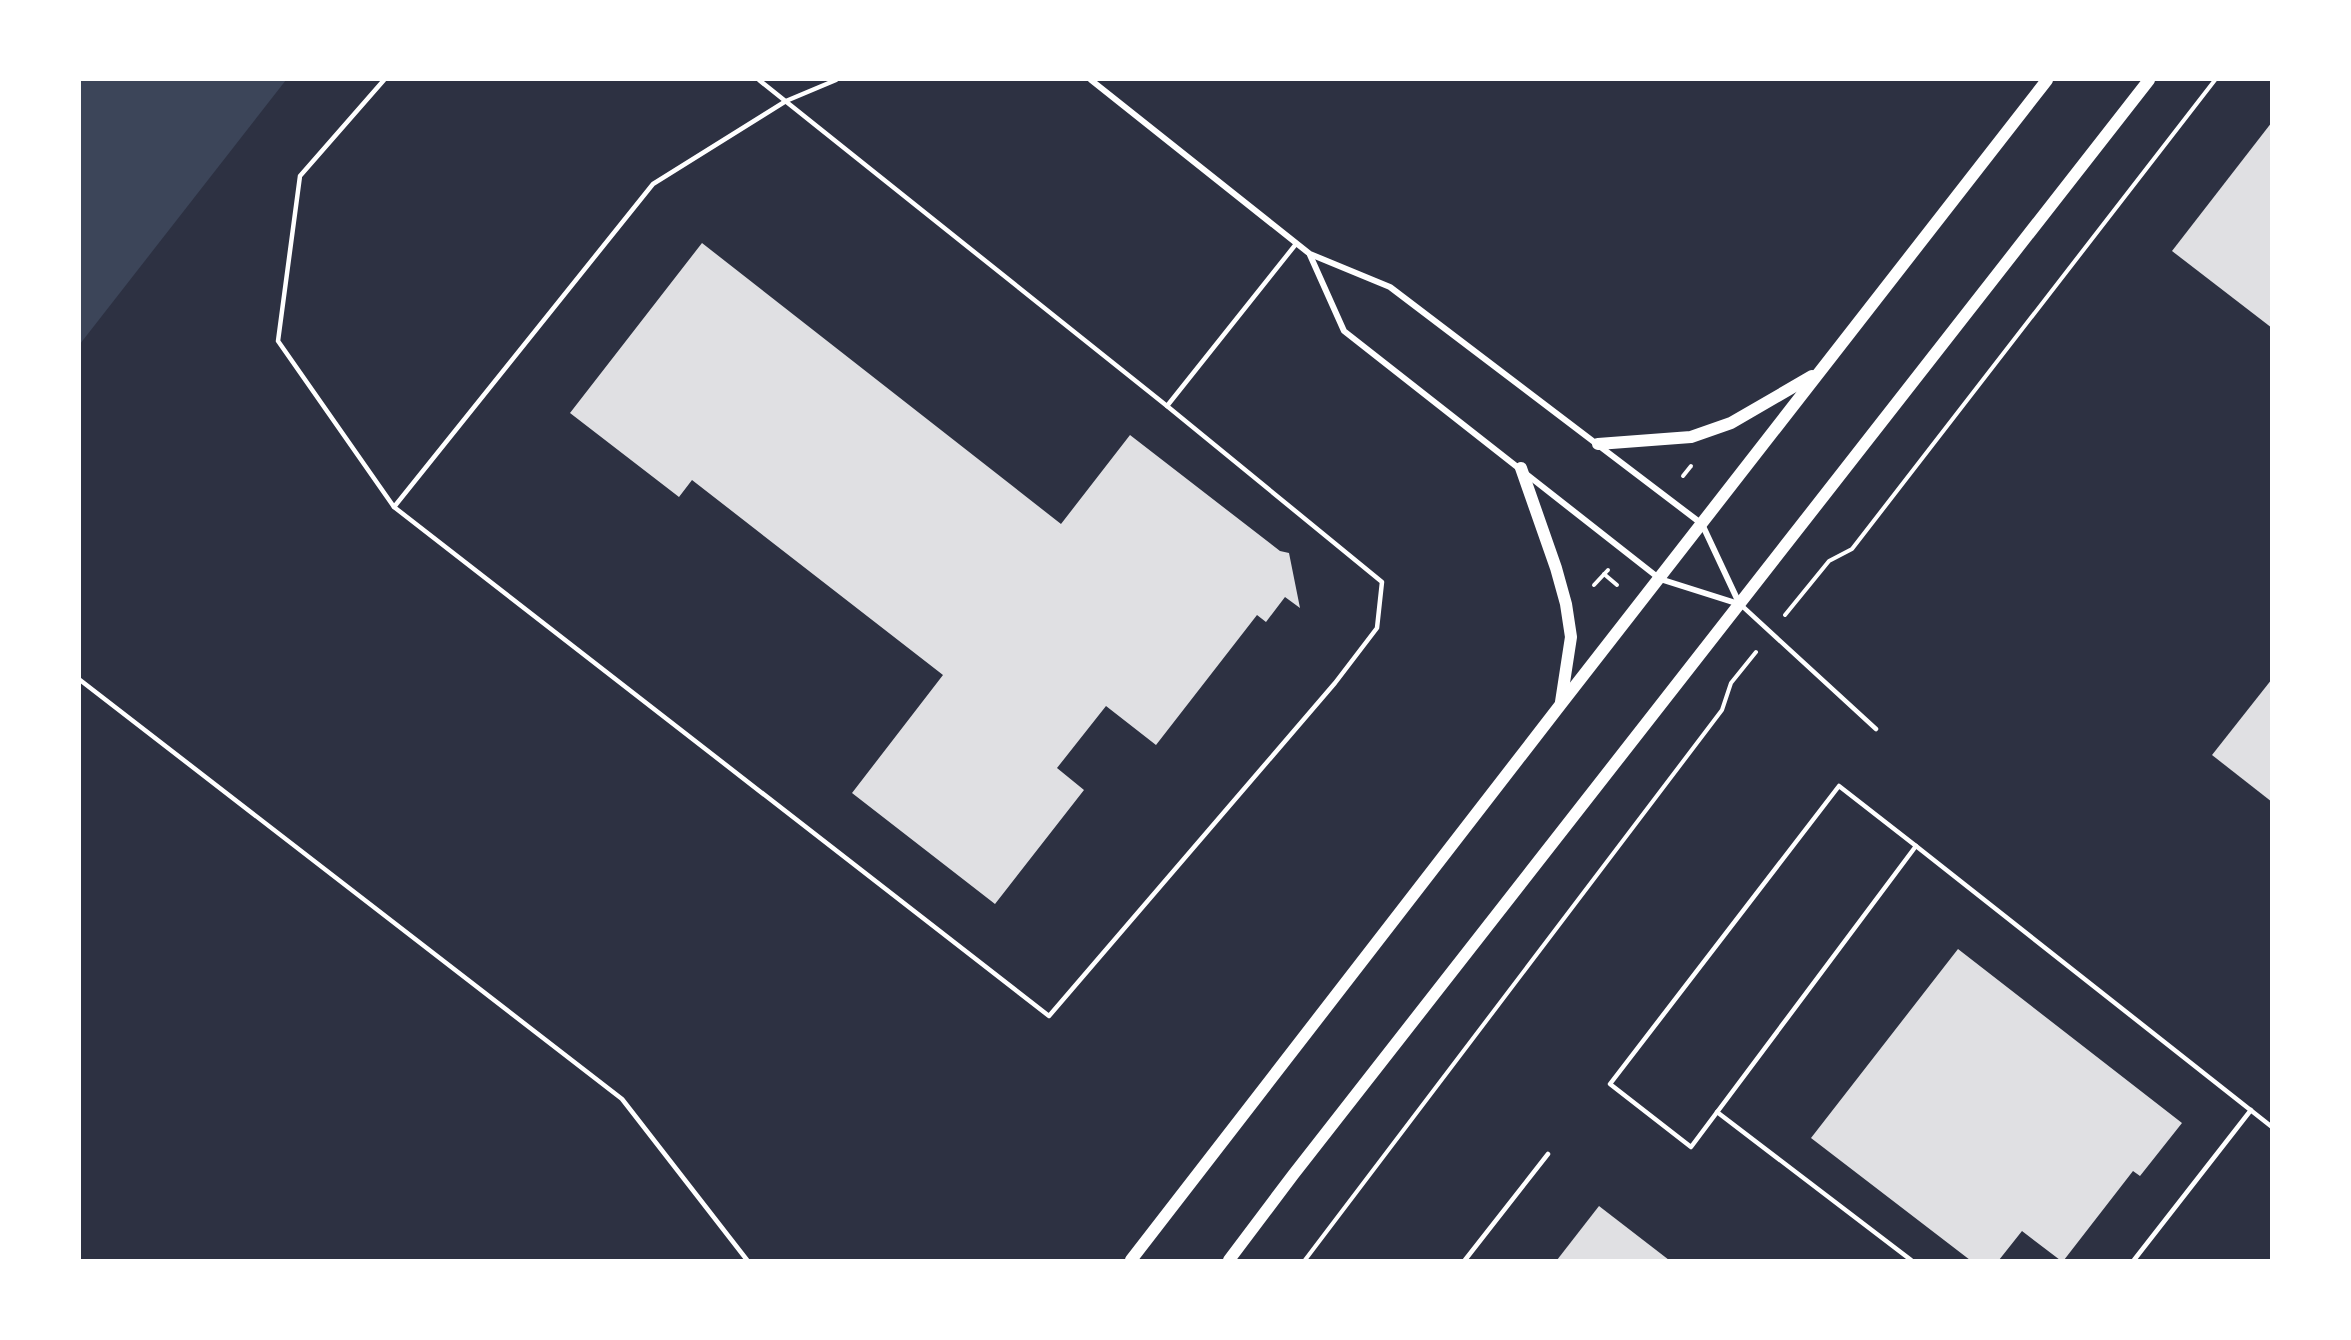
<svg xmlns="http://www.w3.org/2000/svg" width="2351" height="1340" font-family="Figtree,sans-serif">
	<rect width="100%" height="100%" fill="#2d3142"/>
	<!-- green -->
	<polygon fill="#3c4559" points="80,80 286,80 80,344"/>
	<!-- building -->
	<g fill="#e0e0e3">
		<polygon points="2272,122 2272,328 2172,251"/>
		<polygon points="702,243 1061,524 1130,435 1280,551 1289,553 1300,608 1285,597 1266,622 1257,615 1156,745 1106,706 1057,768 1084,790 995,904 852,793 943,675 692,480 679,497 570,413"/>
		<polygon points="2272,679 2272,802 2212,755"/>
		<polygon points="1958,949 2182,1123 2140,1176 2133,1171 2064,1260 2060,1260 2022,1231 1999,1260 1970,1260 1811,1138"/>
		<polygon points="1599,1206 1669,1260 1557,1260"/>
	</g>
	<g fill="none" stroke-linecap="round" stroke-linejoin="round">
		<!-- path -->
		<g stroke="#fff" stroke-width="4">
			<polyline points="1683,476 1691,466"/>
			<polyline points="1604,574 1617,585"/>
			<polyline points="1594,585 1608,570"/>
			<polyline points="1785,615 1829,561 1852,549 2215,80"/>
			<polyline points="1305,1260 1722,710 1731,683 1756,652"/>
		</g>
		<!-- service -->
		<g stroke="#fff" stroke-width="4.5">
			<polyline points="384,80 300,176 278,341 394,507"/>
			<polyline points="759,80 1167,406"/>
			<polyline points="836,80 786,101 653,184 394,507 1049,1016 1335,683 1377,628 1382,582 1167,406 1296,244"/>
			<polyline points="1741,605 1876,729"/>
			<polyline points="80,680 622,1099 747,1260"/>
			<polygon points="1839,786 1916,846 1691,1147 1610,1084"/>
			<polyline points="1916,846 2272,1127"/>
			<polyline points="1717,1112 1911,1260"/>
			<polyline points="1465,1260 1548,1154"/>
			<polyline points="2134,1260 2251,1110"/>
		</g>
		<!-- minor -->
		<g stroke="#fff" stroke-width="6">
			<polyline points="1091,80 1310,254 1390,287 1702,524 1739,603"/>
			<polyline points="1310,255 1344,331 1660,579 1739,604"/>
		</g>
		<!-- secondary -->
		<g stroke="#fff" stroke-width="12">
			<polyline points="1598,444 1691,437 1731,423 1812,376"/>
			<polyline points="1521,468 1556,568 1566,604 1571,637 1561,702"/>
			<polyline points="1131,1260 1561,704 2047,80"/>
			<polyline points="1229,1260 1293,1175 2149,80"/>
		</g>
	</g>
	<!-- border -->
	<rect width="2351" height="1340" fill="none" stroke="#ffffff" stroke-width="162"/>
</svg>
